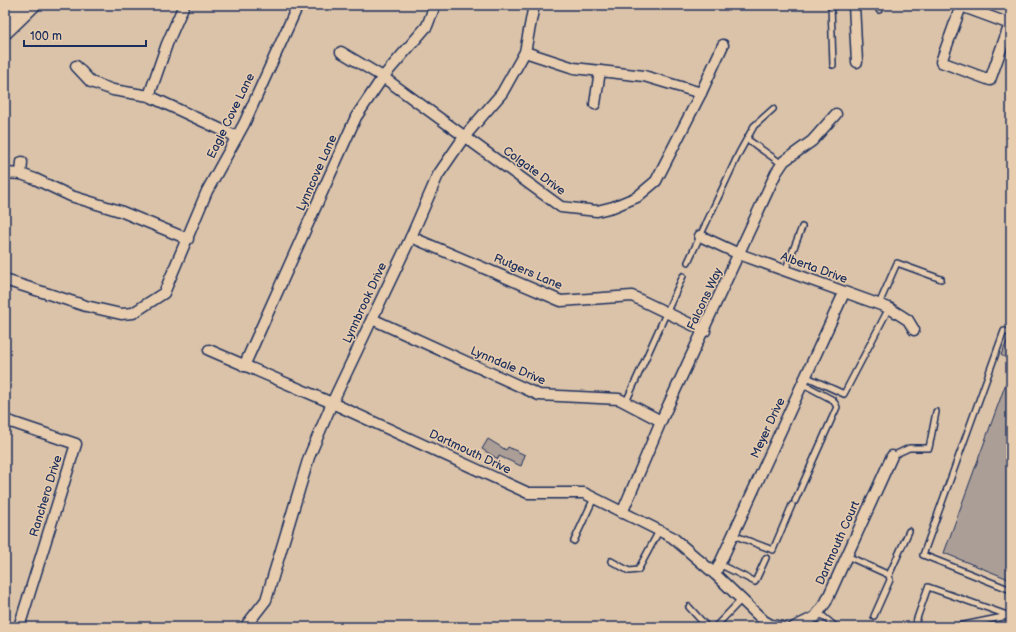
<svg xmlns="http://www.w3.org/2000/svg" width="1016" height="632" font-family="'Balsamiq Sans',sans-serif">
	<rect width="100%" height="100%" fill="#dbc3a9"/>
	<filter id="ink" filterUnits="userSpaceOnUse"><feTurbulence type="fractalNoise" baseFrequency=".025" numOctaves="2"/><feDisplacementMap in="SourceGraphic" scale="8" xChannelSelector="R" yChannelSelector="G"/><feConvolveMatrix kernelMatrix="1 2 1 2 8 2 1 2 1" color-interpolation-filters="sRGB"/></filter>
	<g filter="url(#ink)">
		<!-- building -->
		<g fill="#ab9e96" stroke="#1b2f5e">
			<polygon points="1009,337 1011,337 1011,361 1001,355"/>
			<polygon points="1010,372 1011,372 1011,580 944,553"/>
			<polygon points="488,439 506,450 508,447 525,455 521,466 499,456 498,459 482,449"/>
		</g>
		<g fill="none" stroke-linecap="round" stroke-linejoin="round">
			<!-- service casing -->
			<g stroke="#1b2f5e" stroke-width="8">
				<g id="service">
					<polyline points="831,5 833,65"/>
					<polyline points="878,5 879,10"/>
					<polyline points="747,139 782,164"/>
					<polyline points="688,262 739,153 754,126 773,109"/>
					<polyline points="785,271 802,227"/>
					<polyline points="879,304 897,263 941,279"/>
					<polyline points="1011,333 1004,331 923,555 1011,590"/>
					<polyline points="807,377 844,394 889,308"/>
					<polyline points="626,402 683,276"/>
					<polyline points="892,456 909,448 929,448 936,412"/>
					<polyline points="795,501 837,407 833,400 803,384"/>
					<polyline points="733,535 773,550 792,505"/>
					<polyline points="574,541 594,498"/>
					<polyline points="847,556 889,575 890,580 874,616"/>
					<polyline points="611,561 629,571 638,570 659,531"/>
					<polyline points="719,564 755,582 766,558"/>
					<polyline points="889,575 909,531"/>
					<polyline points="689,607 707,627"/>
					<polyline points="819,613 836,627"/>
					<polyline points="715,627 742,599"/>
					<polyline points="914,627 928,587 1010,616"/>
					<polyline points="954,627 1008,616"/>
				</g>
			</g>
			<!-- minor casing -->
			<g stroke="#1b2f5e" stroke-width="13">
				<g id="minor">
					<polyline points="854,5 857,62"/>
					<polyline points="1010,24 961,6 941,62 990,80 1010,24 1011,21"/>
					<polyline points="341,52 383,77 561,207 597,211 613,207 637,197 656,181 701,93 723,45"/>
					<polyline points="525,52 574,68 644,76 701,93"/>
					<polyline points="76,66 91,82 113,90 149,96 237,137"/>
					<polyline points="149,96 167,44 184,5"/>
					<polyline points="595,104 600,71"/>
					<polyline points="5,173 21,174 35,179 71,196 120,211 188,239"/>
					<polyline points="21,174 22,162"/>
					<polyline points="700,236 739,254 889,308 908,320 914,330"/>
					<polyline points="411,237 561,301 632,296 705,331"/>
					<polyline points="5,280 86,306 121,314 133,313 164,293 207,191 244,124 298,5"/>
					<polyline points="372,319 539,395 619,399 661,421"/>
					<polyline points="209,350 332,403 528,493 584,493 672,537 715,574 764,621 771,625 783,627"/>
					<polyline points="244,366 356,117 383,77 427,26 435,5"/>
					<polyline points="5,420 76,444 19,627"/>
					<polyline points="622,513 661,421 776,173 784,161 812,141 836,114"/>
					<polyline points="715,574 844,293"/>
					<polyline points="245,627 266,600 309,457 332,403 411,237 438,175 464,137 502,93 525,52 534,5"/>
					<polyline points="794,627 815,617 826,602 892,456"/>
				</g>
			</g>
			<!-- secondary casing -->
			<g stroke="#1b2f5e" stroke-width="17">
				<g id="secondary">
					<polyline points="5,13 14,5"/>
					<polyline points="5,32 33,5"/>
				</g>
			</g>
			<!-- service -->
			<use href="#service" stroke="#e7ccae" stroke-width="5"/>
			<!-- minor -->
			<use href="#minor" stroke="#e7ccae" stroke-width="10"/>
			<!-- secondary -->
			<use href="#secondary" stroke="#e7ccae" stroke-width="14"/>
		</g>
	</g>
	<g text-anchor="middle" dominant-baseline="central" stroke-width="3" stroke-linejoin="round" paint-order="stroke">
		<!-- street labels -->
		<g font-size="12" fill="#1b2f5e" stroke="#e7ccae">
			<text transform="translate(231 116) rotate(-64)">Eagle Cove Lane</text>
			<text transform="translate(534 171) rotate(36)">Colgate Drive</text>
			<text transform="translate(317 173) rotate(-66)">Lynncove Lane</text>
			<text transform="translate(814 268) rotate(20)">Alberta Drive</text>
			<text transform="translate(528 272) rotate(23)">Rutgers Lane</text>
			<text transform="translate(705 299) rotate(-65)">Falcons Way</text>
			<text transform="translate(365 303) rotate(-65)">Lynnbrook Drive</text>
			<text transform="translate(508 366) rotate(23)">Lynndale Drive</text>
			<text transform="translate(768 428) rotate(-65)">Meyer Drive</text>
			<text transform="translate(470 452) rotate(25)">Dartmouth Drive</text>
			<text transform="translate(46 496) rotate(-73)">Ranchero Drive</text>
			<text transform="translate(838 543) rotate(-66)">Dartmouth Court</text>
		</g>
	</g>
	<!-- margin -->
	<rect width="1016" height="632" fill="none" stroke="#e7ccae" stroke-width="20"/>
	<rect x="10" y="10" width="996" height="612" fill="none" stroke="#1b2f5e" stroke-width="1.5" filter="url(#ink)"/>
	<!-- scale -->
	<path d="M24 40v6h122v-6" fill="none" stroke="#1b2f5e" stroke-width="2"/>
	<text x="30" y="40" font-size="12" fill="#1b2f5e" stroke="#e7ccae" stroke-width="3" paint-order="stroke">100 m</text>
</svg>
